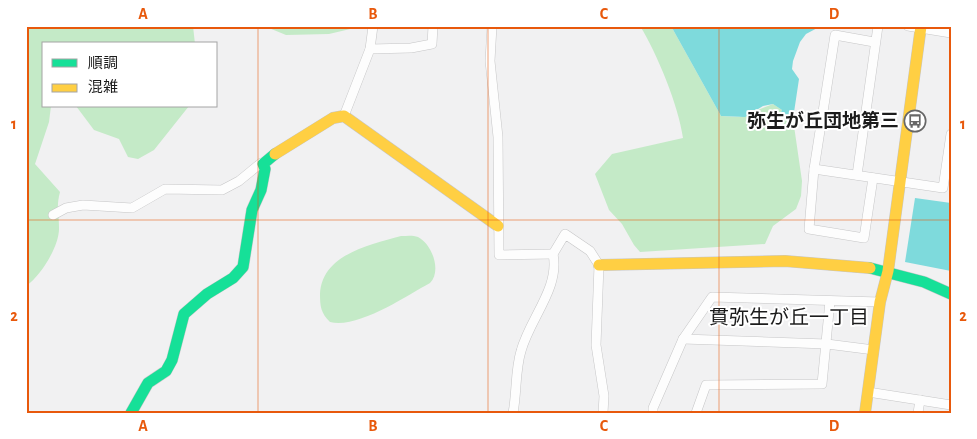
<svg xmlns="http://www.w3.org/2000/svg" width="977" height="439" font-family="'Alegreya Sans','Noto Sans JP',sans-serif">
	<rect width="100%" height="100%" fill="#f1f1f2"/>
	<!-- green -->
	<g fill="#c4eac7">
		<path d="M26,26H193L195,44H44V106H51L49,122L35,164L60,192C56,207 59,212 59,227C60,245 41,276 26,286Z"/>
		<polygon points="264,26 363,26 329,34 286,35"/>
		<path d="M640,26H671L721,116L740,117L773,104L782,110L780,117L793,119L802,181L801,196L796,209L773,226L765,244L640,252L634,245L622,224L609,210L595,174L612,154L683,138C679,107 657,53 640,26Z"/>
		<polygon points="76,106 189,106 154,150 138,159 128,157 119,139 94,130"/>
		<path d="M401,236C406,236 413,235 418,237C432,244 442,271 430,283C406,296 358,329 330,322C321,313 320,307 320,294C322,254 370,245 401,236Z"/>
	</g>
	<!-- water -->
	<g fill="#7edadc">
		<polygon points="671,26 821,26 806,34 800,42 793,61 792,69 799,79 793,119 779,117 782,110 773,104 763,106 745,117 721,116"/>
		<polygon points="915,198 951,203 951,271 905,262"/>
	</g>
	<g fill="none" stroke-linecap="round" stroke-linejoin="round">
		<!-- street casing -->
		<g stroke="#c6c6c7" stroke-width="10">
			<g id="street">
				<polyline points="492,26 490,61 498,137 499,255 553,254"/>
				<polyline points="908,26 951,33"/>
				<polyline points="874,42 835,35 814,169 943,188 951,134"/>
				<polyline points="370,49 411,48 432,44 433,26"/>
				<polyline points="344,116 370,49 373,26"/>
				<polyline points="814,169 809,229 864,238 873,178"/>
				<polyline points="857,175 878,26"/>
				<polyline points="53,215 66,208 83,205 132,208 165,189 222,190 239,181 261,163 263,164"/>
				<polyline points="683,339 827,344 874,350"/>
				<polyline points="868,392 951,405"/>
				<path d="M513,413C517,392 515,371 521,351C530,318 560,288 553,254L565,234L590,251L599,265L596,345L604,396L603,413"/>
				<polyline points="653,413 653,408 683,339 712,297 880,302"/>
				<polyline points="696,413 706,385 822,384 830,301"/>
				<polyline points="918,413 920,400"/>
			</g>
		</g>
		<!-- fast casing -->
		<g stroke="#c6c6c7" stroke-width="12">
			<g id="fast">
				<polyline points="870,268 924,282 951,294"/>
				<polyline points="131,413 148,383 166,371 172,360 184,314 207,294 233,278 243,267 252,210 261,190 265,169 263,164 275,154"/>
			</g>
		</g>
		<!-- slow casing -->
		<g stroke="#c6c6c7" stroke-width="12">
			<g id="slow">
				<polyline points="275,154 333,118 344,116 498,226"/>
				<polyline points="599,265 785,261 870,268"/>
				<polyline points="865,413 880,302 888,271 921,26"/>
			</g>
		</g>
		<!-- street -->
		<use href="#street" stroke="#fdfdfd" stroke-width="9"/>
		<!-- fast -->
		<use href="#fast" stroke="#16e098" stroke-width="11"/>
		<!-- slow -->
		<use href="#slow" stroke="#ffcf43" stroke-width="11"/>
	</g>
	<!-- grid -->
	<path fill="none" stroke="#e8590c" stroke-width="1" stroke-opacity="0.55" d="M258,26V413M488,26V413M719,26V413M26,220H951"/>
	<!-- icons -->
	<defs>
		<g id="bus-ring" transform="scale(1.125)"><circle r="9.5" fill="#fff" stroke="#676767" stroke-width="1.5"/><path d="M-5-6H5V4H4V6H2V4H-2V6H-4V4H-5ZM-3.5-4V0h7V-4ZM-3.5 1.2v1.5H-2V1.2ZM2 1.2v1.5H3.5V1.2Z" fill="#676767"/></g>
	</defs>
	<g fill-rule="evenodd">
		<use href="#bus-ring" x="915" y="121"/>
	</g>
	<g text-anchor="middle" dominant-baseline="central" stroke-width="4" stroke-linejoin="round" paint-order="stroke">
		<!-- poi labels -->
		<g font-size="19" font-weight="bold" fill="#1c1c1c" stroke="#fff" text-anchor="end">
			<text x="899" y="121">弥生が丘団地第三</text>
		</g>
		<!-- neighbourhood labels -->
		<g font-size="20" fill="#1c1c1c" stroke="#fff">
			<text x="789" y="318">貫弥生が丘一丁目</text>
		</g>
	</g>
	<!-- border -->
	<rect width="977" height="439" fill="none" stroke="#ffffff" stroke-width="55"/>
	<!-- legend -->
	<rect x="42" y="42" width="175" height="65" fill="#ffffff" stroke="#a4a4a4"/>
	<rect x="52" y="59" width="25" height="8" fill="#16e098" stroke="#a4a4a4"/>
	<text x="88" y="68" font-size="15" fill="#1c1c1c">順調</text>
	<rect x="52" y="84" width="25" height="8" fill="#ffcf43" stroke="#a4a4a4"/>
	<text x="88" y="92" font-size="15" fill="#1c1c1c">混雑</text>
	<rect x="28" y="28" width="922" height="384" fill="none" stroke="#e8590c" stroke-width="2"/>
	<g font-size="16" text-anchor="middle" font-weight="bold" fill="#e8590c">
		<text x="143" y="19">A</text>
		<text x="373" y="19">B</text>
		<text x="604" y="19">C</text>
		<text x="834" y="19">D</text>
		<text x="14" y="129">1</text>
		<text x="963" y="129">1</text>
		<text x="14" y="321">2</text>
		<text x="963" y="321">2</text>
		<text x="143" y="431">A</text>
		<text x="373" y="431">B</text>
		<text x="604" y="431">C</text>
		<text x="834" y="431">D</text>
	</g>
</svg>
